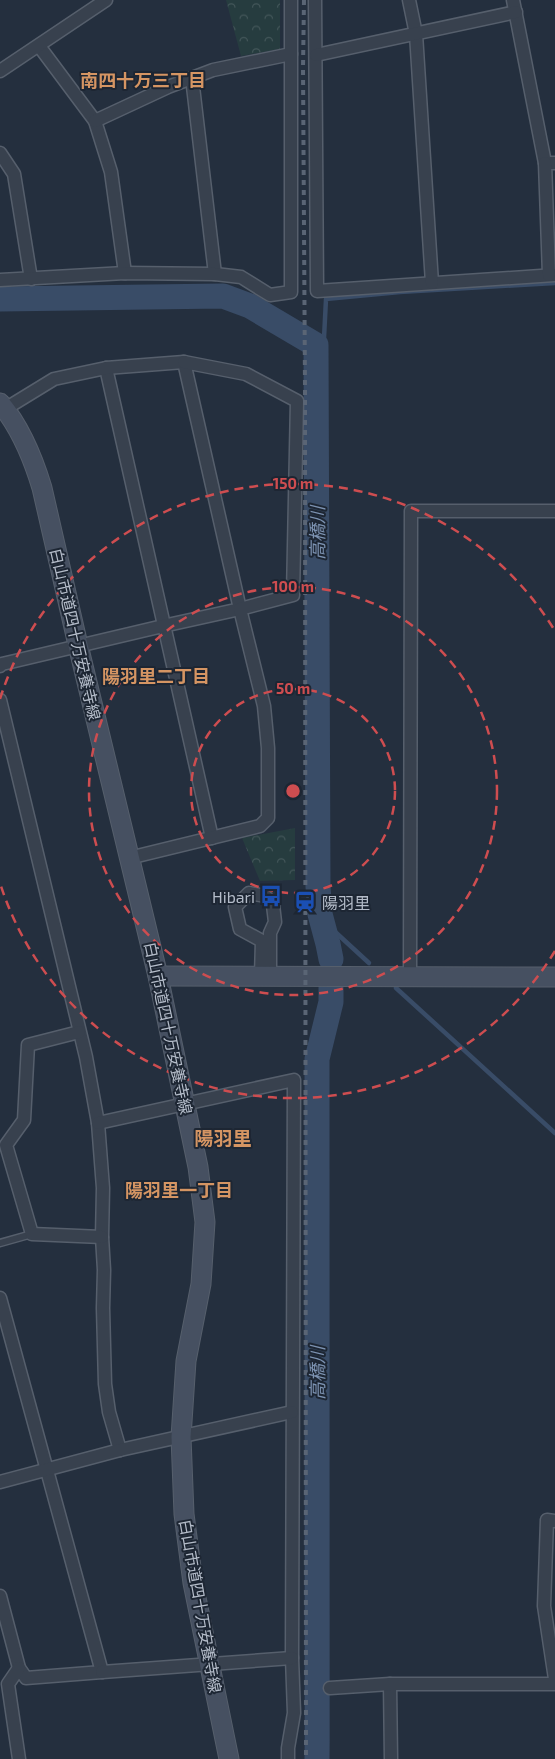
<svg xmlns="http://www.w3.org/2000/svg" width="555" height="1759" font-family="'Exo 2','Noto Sans JP',sans-serif">
	<defs>
		<pattern id="park-crowns" width="20" height="18" patternUnits="userSpaceOnUse" patternTransform="scale(1.25)"><rect width="20" height="18" fill="#263c3f"/><path d="M2 6a3 3 0 1 1 6 0M12 15a3 3 0 1 1 6 0" fill="none" stroke="#435659"/></pattern>
	</defs>
	<rect width="100%" height="100%" fill="#242f3e"/>
	<!-- park -->
	<g fill="url(#park-crowns)">
		<polygon points="226,0 280,0 280,49 241,56"/>
		<polygon points="295,828 295,880 260,881 242,838"/>
	</g>
	<g fill="none" stroke-linecap="round" stroke-linejoin="round">
		<!-- stream -->
		<g stroke="#394c67" stroke-width="4.5">
			<polyline points="316,345 324,338 326,299 400,292 555,283"/>
			<polyline points="320,914 332,929 369,963"/>
			<polyline points="396,988 555,1133"/>
		</g>
		<!-- river -->
		<g stroke="#394c67" stroke-width="25">
			<polyline points="0,299 223,296 250,306 316,345 318,887 320,914 328,944 331,959"/>
			<path d="M317,1759C319,1526 317,1293 317,1059L331,1002V988"/>
		</g>
		<!-- lane casing -->
		<g stroke="#565f6c" stroke-width="9">
			<polyline id="lane" points="0,1243 32,1234"/>
		</g>
		<!-- street casing -->
		<g stroke="#565f6c" stroke-width="15">
			<g id="street">
				<polyline points="315,0 317,291 555,275"/>
				<polyline points="409,0 416,34 432,283"/>
				<polyline points="513,0 545,163 555,163"/>
				<polyline points="39,46 95,121 111,172 125,273"/>
				<polyline points="316,55 516,12"/>
				<polyline points="0,71 106,0"/>
				<polyline points="192,78 215,274"/>
				<polyline points="95,121 168,87 213,70 291,54"/>
				<polyline points="0,153 14,174 31,279"/>
				<polyline points="545,163 549,275"/>
				<polyline points="0,280 125,273 215,274 241,277 270,295 291,292 291,0"/>
				<polyline points="106,368 212,838"/>
				<polyline points="0,666 2,664 163,626 240,609 184,362 106,368 54,379 5,409"/>
				<polyline points="0,700 86,1057 98,1123 103,1188 102,1237 104,1270 103,1308 105,1384 109,1412 120,1450"/>
				<polyline points="129,858 260,826 268,818 268,748 264,706 240,609 293,595 297,401 246,374 184,362"/>
				<polyline points="261,976 262,941 240,929 235,907 249,893 265,896 273,905 275,922 270,933 270,977"/>
				<polyline points="410,977 411,511 555,511"/>
				<polyline points="79,1032 28,1045 24,1120 6,1145 32,1234 102,1237"/>
				<polyline points="98,1123 294,1080 292,1658 294,1713 288,1748 288,1759"/>
				<polyline points="0,1298 102,1672 26,1678 19,1668 0,1596"/>
				<polyline points="0,1482 120,1450 292,1412"/>
				<polyline points="555,1521 547,1520 544,1606 555,1679"/>
				<polyline points="19,1668 8,1684 19,1759"/>
				<polyline points="102,1672 292,1658"/>
				<polyline points="390,1684 391,1759"/>
				<polyline points="330,1688 390,1684 555,1684"/>
			</g>
		</g>
		<!-- secondary casing -->
		<g stroke="#565f6c" stroke-width="21">
			<g id="secondary">
				<path d="M0,403C21,428 33,458 42,488L78,645L158,976L198,1167L205,1222L201,1284L186,1361L181,1437L184,1514L193,1583L229,1759"/>
				<polyline points="158,976 555,977"/>
			</g>
		</g>
		<!-- lane -->
		<use href="#lane" stroke="#38414e" stroke-width="6"/>
		<!-- street -->
		<use href="#street" stroke="#38414e" stroke-width="12"/>
		<!-- secondary -->
		<use href="#secondary" stroke="#465061" stroke-width="19"/>
		<!-- rail -->
		<polyline stroke="#5a6575" stroke-width="4" stroke-dasharray="5 5" stroke-linecap="butt" points="304,0 303,68 305,388 306,1759"/>
	</g>
	<!-- distance rings -->
	<g fill="none" stroke="#ce4d50" stroke-width="2.5" stroke-dasharray="9 6">
		<circle cx="293" cy="791" r="102"/>
		<circle cx="293" cy="791" r="204"/>
		<path d="M555 951A307 307 0 0 1 0 883M0 699A307 307 0 0 1 555 631"/>
	</g>
	<!-- icons -->
	<defs>
		<g id="bus-bare" transform="scale(1.725)"><path d="M-5-6H5V4H4V6H2V4H-2V6H-4V4H-5ZM-3.5-4V0h7V-4ZM-3.5 1.2v1.5H-2V1.2ZM2 1.2v1.5H3.5V1.2Z" fill="#1a4fb4" stroke="#1d2633" stroke-width="2.5" paint-order="stroke"/></g>
		<g id="station-bare" transform="scale(1.725)"><path d="M-3-6H3Q5-6 5-4V2Q5 4 3 4L4.5 6H3L1.5 4h-3L-3 6H-4.5L-3 4Q-5 4-5 2V-4Q-5-6-3-6ZM-3.5-4v3h7v-3ZM-3.5 1v1.5H-2V1ZM2 1v1.5H3.5V1Z" fill="#1a4fb4" stroke="#1d2633" stroke-width="2.5" paint-order="stroke"/></g>
	</defs>
	<g fill-rule="evenodd">
		<use href="#bus-bare" x="271" y="896"/>
		<use href="#station-bare" x="305" y="902"/>
	</g>
	<g text-anchor="middle" dominant-baseline="central" stroke-width="4" stroke-linejoin="round" paint-order="stroke">
		<!-- street labels -->
		<g font-size="16" fill="#b4bcc9" stroke="#1d2633">
			<text transform="translate(76 634) rotate(77)">白山市道四十万安養寺線</text>
			<text transform="translate(169 1028) rotate(78)">白山市道四十万安養寺線</text>
			<text transform="translate(201 1606) rotate(80)">白山市道四十万安養寺線</text>
		</g>
		<!-- poi labels -->
		<g font-size="16" fill="#b4bcc9" stroke="#1d2633" text-anchor="end">
			<text x="255" y="896">Hibari</text>
			<text x="322" y="902" text-anchor="start">陽羽里</text>
		</g>
		<!-- neighbourhood labels -->
		<g font-size="18" font-weight="bold" fill="#d59563" stroke="#1d2633">
			<text x="143" y="80">南四十万三丁目</text>
			<text x="156" y="676">陽羽里二丁目</text>
			<text x="179" y="1190">陽羽里一丁目</text>
		</g>
		<!-- water labels -->
		<g font-size="18" font-style="italic" fill="#7c92b1" stroke="#1d2633">
			<text transform="translate(317 533) rotate(-90)">高橋川</text>
			<text transform="translate(317 1373) rotate(-90)">高橋川</text>
		</g>
		<!-- quarter labels -->
		<g font-size="19" font-weight="bold" fill="#d59563" stroke="#1d2633">
			<text x="223" y="1137">陽羽里</text>
		</g>
	</g>
	<circle cx="293" cy="791" r="8" fill="#ce4d50" stroke="#1d2633" stroke-width="2.5"/>
	<g font-size="15" text-anchor="middle" font-weight="bold" fill="#ce4d50" stroke="#1d2633" stroke-width="4" stroke-linejoin="round" paint-order="stroke">
		<text x="293" y="489">150 m</text>
		<text x="293" y="592">100 m</text>
		<text x="293" y="694">50 m</text>
	</g>
</svg>
